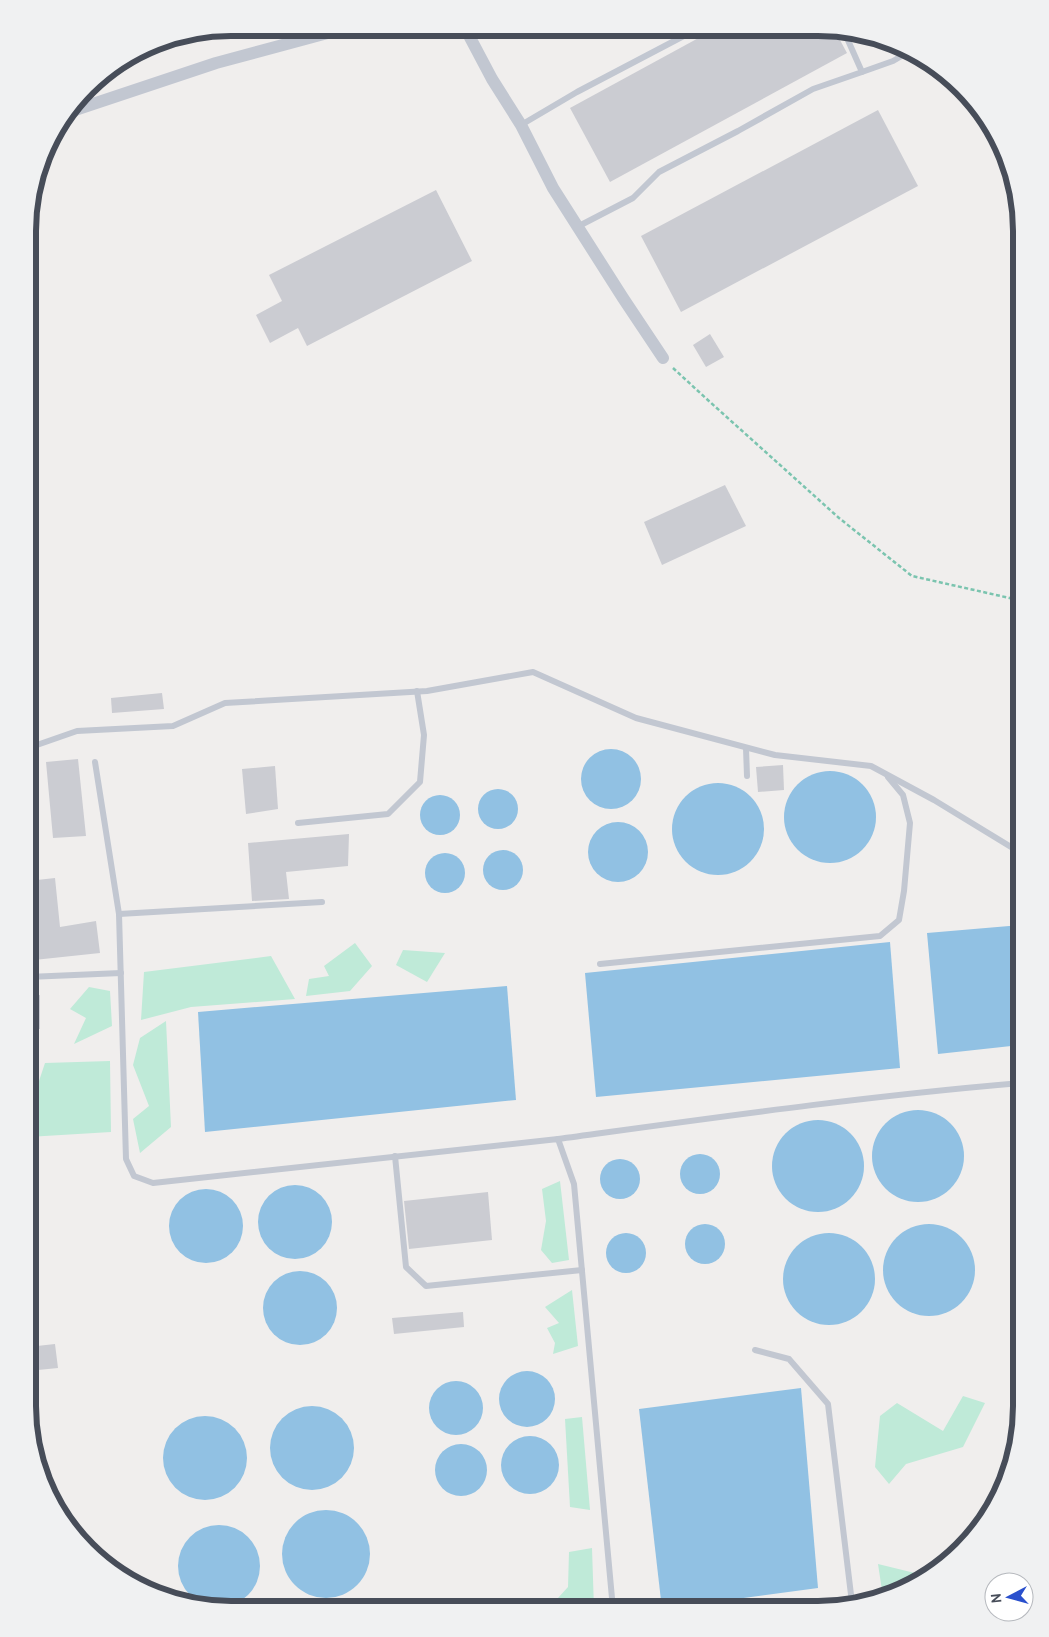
<svg xmlns="http://www.w3.org/2000/svg" width="1049" height="1637" font-family="Overpass,sans-serif">
	<rect width="100%" height="100%" fill="#f0eeed"/>
	<!-- green -->
	<g fill="#bfead8">
		<polygon points="355,943 372,966 350,991 306,996 309,979 329,976 324,966"/>
		<polygon points="403,950 445,953 427,982 396,965"/>
		<polygon points="271,956 295,999 191,1007 141,1020 144,972"/>
		<polygon points="89,987 110,991 112,1026 74,1044 86,1018 70,1009"/>
		<polygon points="166,1021 171,1127 140,1153 133,1119 149,1106 133,1065 140,1038"/>
		<polygon points="110,1061 111,1132 28,1137 28,1102 33,1099 45,1063"/>
		<polygon points="1021,1095 1021,1119 1012,1096"/>
		<polygon points="560,1181 569,1260 552,1263 541,1250 546,1221 542,1189"/>
		<polygon points="572,1290 578,1346 553,1354 555,1343 547,1328 559,1323 545,1307"/>
		<path d="M1021,1380C1021,1412 1020,1451 1006,1480L1016,1381Z"/>
		<polygon points="963,1396 985,1403 963,1447 906,1464 889,1484 875,1467 880,1416 897,1403 943,1431"/>
		<polygon points="582,1417 590,1510 570,1507 565,1419"/>
		<polygon points="592,1548 594,1609 548,1609 568,1587 569,1552"/>
		<polygon points="878,1564 927,1576 896,1594 883,1597"/>
	</g>
	<!-- water -->
	<g fill="#91c1e3">
		<circle cx="611" cy="779" r="30"/>
		<circle cx="830" cy="817" r="46"/>
		<circle cx="718" cy="829" r="46"/>
		<circle cx="498" cy="809" r="20"/>
		<circle cx="440" cy="815" r="20"/>
		<circle cx="618" cy="852" r="30"/>
		<circle cx="503" cy="870" r="20"/>
		<circle cx="445" cy="873" r="20"/>
		<polygon points="1021,925 1021,1045 938,1054 927,933"/>
		<polygon points="890,942 900,1068 596,1097 585,973"/>
		<polygon points="507,986 516,1100 205,1132 198,1012"/>
		<circle cx="918" cy="1156" r="46"/>
		<circle cx="818" cy="1166" r="46"/>
		<circle cx="700" cy="1174" r="20"/>
		<circle cx="620" cy="1179" r="20"/>
		<circle cx="295" cy="1222" r="37"/>
		<circle cx="206" cy="1226" r="37"/>
		<circle cx="705" cy="1244" r="20"/>
		<circle cx="929" cy="1270" r="46"/>
		<circle cx="626" cy="1253" r="20"/>
		<circle cx="829" cy="1279" r="46"/>
		<circle cx="300" cy="1308" r="37"/>
		<circle cx="527" cy="1399" r="28"/>
		<circle cx="456" cy="1408" r="27"/>
		<polygon points="801,1388 818,1588 662,1609 639,1409"/>
		<circle cx="312" cy="1448" r="42"/>
		<circle cx="205" cy="1458" r="42"/>
		<circle cx="530" cy="1465" r="29"/>
		<circle cx="461" cy="1470" r="26"/>
		<circle cx="326" cy="1554" r="44"/>
		<circle cx="219" cy="1566" r="41"/>
	</g>
	<!-- building -->
	<g fill="#cbccd2">
		<polygon points="715,29 834,29 847,53 610,182 570,108"/>
		<polygon points="878,110 918,186 681,312 641,236"/>
		<polygon points="436,190 472,261 307,346 298,328 270,343 256,315 282,301 269,275"/>
		<polygon points="710,334 724,357 706,367 693,345"/>
		<polygon points="725,485 746,526 662,565 644,522"/>
		<polygon points="162,693 164,709 112,713 111,698"/>
		<polygon points="78,759 86,836 53,838 46,762"/>
		<polygon points="783,765 784,790 758,792 756,767"/>
		<polygon points="275,766 278,809 246,814 242,769"/>
		<polygon points="349,834 348,866 286,872 289,899 252,901 248,843"/>
		<polygon points="55,878 60,927 96,921 100,953 34,960 28,881"/>
		<polygon points="40,995 40,1029 28,1029 28,996"/>
		<polygon points="488,1192 492,1240 409,1249 404,1201"/>
		<polygon points="463,1312 464,1327 394,1334 392,1318"/>
		<polygon points="55,1344 58,1368 28,1371 28,1347"/>
	</g>
	<g fill="none" stroke-linecap="round" stroke-linejoin="round">
		<!-- path -->
		<polyline stroke="#7bc4af" stroke-width="2.5" stroke-dasharray="4 2.5" stroke-linecap="butt" points="673,368 710,402 839,518 912,576 1014,599 1021,603"/>
		<!-- service -->
		<g stroke="#c2c7d1" stroke-width="6">
			<polyline points="862,72 893,61 910,51"/>
			<polyline points="521,125 577,92 697,29"/>
			<polyline points="577,227 633,198 659,172 738,131 813,89 862,72 843,29"/>
			<polyline points="746,748 747,776"/>
			<polyline points="28,756 34,746 77,731 173,726 225,703 427,691 533,672 636,718 775,755 871,766 934,800 1021,853"/>
			<polyline points="95,762 119,914 126,1159 134,1176 153,1183 558,1139 574,1184 613,1609"/>
			<polyline points="298,823 388,814 420,782 424,735 417,691"/>
			<polyline points="119,914 322,902"/>
			<polyline points="600,964 880,936 899,920 904,891 910,823 903,795 888,777"/>
			<polyline points="28,977 121,973"/>
			<path d="M558,1139C712,1118 866,1096 1021,1083"/>
			<polyline points="395,1156 406,1267 426,1286 582,1270"/>
			<polyline points="755,1350 789,1359 828,1404 852,1603"/>
		</g>
		<!-- minor -->
		<g stroke="#c2c7d1" stroke-width="12">
			<polyline points="465,28 492,79 521,125 553,188 623,298 663,358"/>
			<polyline points="72,111 216,63 346,28"/>
		</g>
	</g>
	<!-- crop -->
	<path d="M0 0H1049V1637H0ZM231 36H818A195 195 0 0 1 1013 231V1406A195 195 0 0 1 818 1601H231A195 195 0 0 1 36 1406V231A195 195 0 0 1 231 36Z" fill="#f0f1f2" fill-rule="evenodd"/>
	<path fill="none" stroke="#474d59" stroke-width="6" d="M231 36H818A195 195 0 0 1 1013 231V1406A195 195 0 0 1 818 1601H231A195 195 0 0 1 36 1406V231A195 195 0 0 1 231 36Z"/>
	<!-- north arrow -->
	<g transform="translate(1009 1597) rotate(264)"><circle r="24" fill="#ffffff" stroke="#b5b8bd"/>
	<path d="M0-4L9 19L0 12L-9 19Z" fill="#2a50cd"/>
	<text y="-8" font-size="14" font-weight="bold" text-anchor="middle" fill="#474d59">N</text>
	</g>
</svg>
